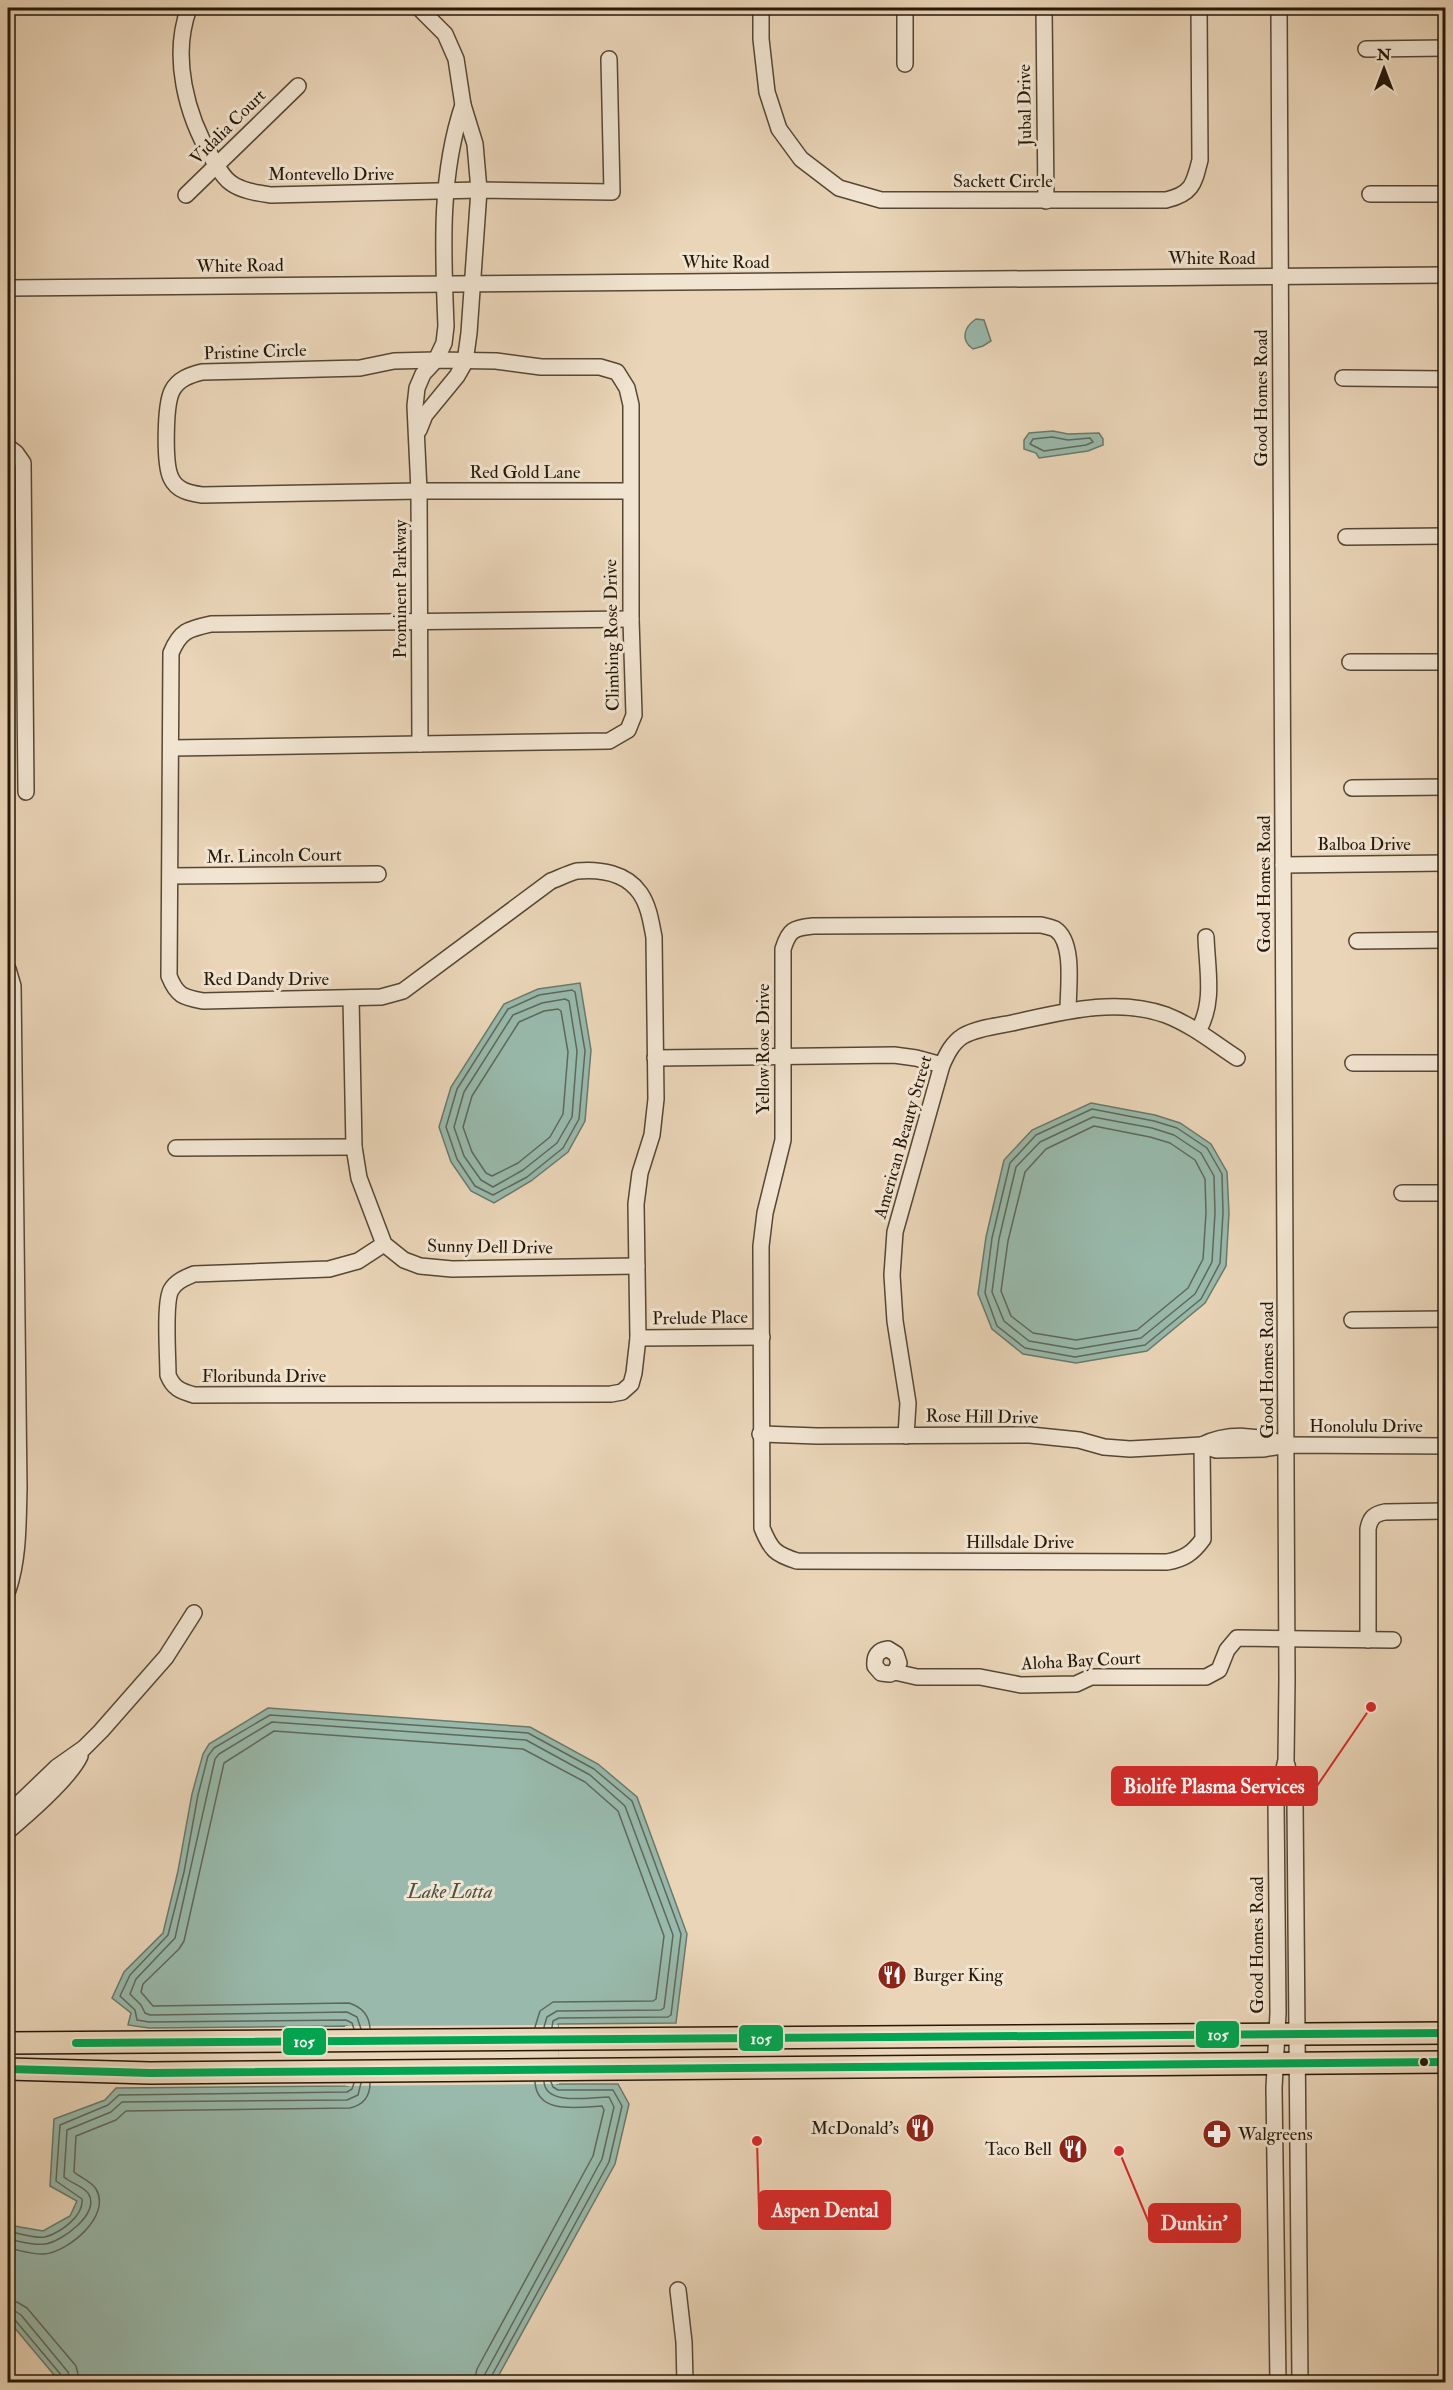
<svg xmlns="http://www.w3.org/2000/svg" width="1453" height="2390" font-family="'IM FELL Double Pica',serif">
	<rect width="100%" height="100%" fill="#ead5b8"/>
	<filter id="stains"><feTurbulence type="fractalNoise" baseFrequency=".00333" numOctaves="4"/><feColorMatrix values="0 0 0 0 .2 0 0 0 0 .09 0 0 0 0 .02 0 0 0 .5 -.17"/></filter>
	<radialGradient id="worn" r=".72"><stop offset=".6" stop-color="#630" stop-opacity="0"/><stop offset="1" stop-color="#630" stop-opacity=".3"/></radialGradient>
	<!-- water -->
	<g fill="#98b9ab" stroke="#6a796a" stroke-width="1.5">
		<path d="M976,319L984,320L991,341L983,346L973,349C960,340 964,327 976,319Z"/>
		<polygon points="1053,431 1068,434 1099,433 1103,439 1103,445 1088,451 1039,458 1036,453 1024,449 1024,440 1029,433"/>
		<polygon points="580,983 591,1050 585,1121 568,1152 531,1181 494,1203 471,1191 451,1162 439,1127 451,1087 504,1004 538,989"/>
		<polygon points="1091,1103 1155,1115 1180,1123 1211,1144 1227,1172 1229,1213 1226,1266 1205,1303 1147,1351 1076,1363 1023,1354 992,1329 978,1294 986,1237 1004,1160 1032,1130"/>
		<polygon points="268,1708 530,1727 598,1764 637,1797 687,1934 676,2023 558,2024 557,2084 618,2084 629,2104 615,2164 495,2382 60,2382 8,2320 8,2225 43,2231 70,2216 77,2201 50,2186 54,2119 105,2100 116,2088 348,2086 347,2026 149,2028 128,2025 131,2013 112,1998 124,1972 163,1933 178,1871 192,1794 203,1754 209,1744"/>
	</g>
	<!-- pier -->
	<polygon fill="#ead5b8" points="558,2025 559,2084 346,2086 345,2026"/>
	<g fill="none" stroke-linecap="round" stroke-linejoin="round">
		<!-- shore -->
		<g stroke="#5e685a" stroke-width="1.5">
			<polygon points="1052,437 1068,440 1090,438 1093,442 1086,445 1044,451 1030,444 1033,439"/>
			<polygon points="572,990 575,992 585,1051 579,1119 563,1148 527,1177 493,1195 475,1186 457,1159 446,1127 457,1089 508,1009 539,995"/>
			<polygon points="565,999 569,1001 577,1051 572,1117 557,1143 523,1170 493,1187 481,1180 464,1156 454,1127 464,1092 513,1015 542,1003"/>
			<polygon points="558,1009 561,1011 568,1052 563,1114 550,1137 518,1163 492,1176 486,1173 472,1152 463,1127 472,1096 519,1022 544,1011"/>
			<polygon points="1092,1109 1154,1121 1177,1128 1207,1148 1222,1174 1223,1213 1220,1263 1201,1299 1145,1345 1075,1357 1025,1348 997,1326 985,1293 992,1238 1010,1163 1036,1135"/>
			<polygon points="1093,1117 1152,1128 1174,1135 1201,1153 1214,1176 1215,1213 1212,1262 1195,1294 1141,1338 1076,1349 1029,1341 1004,1321 992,1292 999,1239 1016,1167 1040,1142"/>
			<polygon points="1094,1126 1150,1137 1170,1143 1195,1160 1205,1179 1206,1213 1203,1259 1188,1288 1137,1330 1076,1340 1033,1333 1011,1316 1001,1291 1008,1241 1025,1172 1046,1149"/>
			<path d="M370,2028C369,2015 362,2007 349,2003L153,2006L141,1992L143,1984L179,1949L184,1941L224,1763L274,1731L523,1749L585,1782L618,1811L664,1936L656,1999L653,2001L553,2002L540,2011L535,2027"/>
			<polyline points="354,2029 352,2023 346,2020 149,2022 137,2020 135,2010 120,1996 130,1975 168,1935 184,1872 198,1795 208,1756 214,1748 270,1715 528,1733 594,1769 632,1801 681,1934 671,2015 668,2017 559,2018 553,2021 552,2027"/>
			<polyline points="361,2029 357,2017 347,2012 150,2015 145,2013 141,2005 130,1994 136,1979 175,1938 215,1759 219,1754 272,1722 526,1740 590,1775 625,1806 673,1935 664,2008 661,2010 557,2011 547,2017 544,2027"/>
			<path d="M8,2231C18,2233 35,2239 45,2237C60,2233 84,2216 82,2199L56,2181L60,2125L108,2105L119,2095L347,2092L352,2089L354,2083"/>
			<path d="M8,2239C19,2241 34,2246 45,2244C61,2242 102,2213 88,2193C82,2186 71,2183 64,2177L67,2130L111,2112L122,2102L347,2100L358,2095L361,2083"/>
			<path d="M8,2248C19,2250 33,2255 44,2254C68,2252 112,2216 96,2189C91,2181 81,2178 74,2172L76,2136L116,2120L126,2111L350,2108C363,2105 370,2097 370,2083"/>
			<polyline points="8,2301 17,2302 27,2308 76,2366 80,2382"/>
			<polyline points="8,2310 15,2311 21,2315 68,2372 71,2382"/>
			<polyline points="8,2317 15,2320 62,2376 64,2382"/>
			<path d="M474,2382L477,2369L593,2156L604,2110L602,2106C578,2107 537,2115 535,2082"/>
			<path d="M483,2382L485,2374L602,2159L614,2107L609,2097C590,2097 546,2106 544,2082"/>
			<polyline points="490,2382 491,2377 609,2162 622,2106 613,2090 558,2090 553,2087 551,2082"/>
		</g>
		<!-- minor casing -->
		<g stroke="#564734" stroke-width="18">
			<g id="minor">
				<path d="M189,8C171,56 186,115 212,158C217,166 223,178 231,183C242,191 258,193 271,195L479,190L612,192L609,59"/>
				<path d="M761,8V39L767,92L779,129L801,159L839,188L881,200H1166C1192,194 1194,184 1200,160L1199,8"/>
				<polyline points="1044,8 1046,201"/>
				<polyline points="1366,49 1446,48"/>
				<polyline points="905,64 905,8"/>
				<polyline points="1370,194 1446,194"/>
				<polyline points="186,195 298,86"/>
				<polyline points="8,288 1446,275"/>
				<polyline points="1343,378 1446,379"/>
				<polyline points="419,430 425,415 457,376 465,362 469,333 479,190 475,144 463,105 456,59 445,34 419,8"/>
				<polyline points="8,447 16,453 23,463 26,792"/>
				<polyline points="1346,537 1446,536"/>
				<polyline points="1350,662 1446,662"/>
				<path d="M420,744L419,491L415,406L417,388L423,374L436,360L444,343L446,326C443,253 439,176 463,105"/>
				<path d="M171,748L609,741L628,730L634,715L631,619V405L627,388L617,372L600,367H541L496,361L436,360L394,361L360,368L202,372C190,375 178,379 172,391C165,405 164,464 171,478C177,491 190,493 202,495L419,491H631"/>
				<polyline points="1352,788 1446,787"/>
				<polyline points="1283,865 1446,863"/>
				<polyline points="170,876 378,874"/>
				<polyline points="1357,941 1446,940"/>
				<path d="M8,969L13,986L19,1488C18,1521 19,1558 8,1590"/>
				<polyline points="351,998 354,1147 359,1178 384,1244 404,1260 420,1266 452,1269 637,1266"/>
				<path d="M1068,1010C1068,989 1075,942 1055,929C1051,927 1045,926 1041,925L813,926C793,928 789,930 783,949V1140L765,1213L761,1246L762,1528C771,1550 775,1554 797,1561L1167,1562C1184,1559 1193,1553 1203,1539L1202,1445"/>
				<path d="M1198,1031C1215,1003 1207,969 1206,937"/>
				<polyline points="655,1058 894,1055 916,1058 942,1065"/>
				<polyline points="1353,1063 1446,1063"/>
				<polyline points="176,1148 354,1147"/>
				<polyline points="1402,1193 1446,1193"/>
				<path d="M384,1244L358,1261L329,1269L194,1274C185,1278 176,1281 171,1290C164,1303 168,1357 168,1375C173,1388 180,1391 194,1395L611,1394L622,1392L631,1384L634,1373L638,1338L636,1204L640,1173L652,1135L656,1099L654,937C651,922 649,906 640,893C626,873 600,869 577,871C569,873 559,878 551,881L403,991L381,997L203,1001C183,997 177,996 169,976L171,653C180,631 188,629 211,624L631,619"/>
				<polyline points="1352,1320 1446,1319"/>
				<polyline points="638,1338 762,1337"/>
				<polyline points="760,1434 817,1436 1030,1435 1079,1440 1104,1447 1130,1449 1202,1445 1216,1450 1263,1449 1287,1445 1446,1446"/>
				<path d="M906,1436L908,1403L895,1321L892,1275L895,1232L942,1065C947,1054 952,1043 963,1036C977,1028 996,1026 1012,1023C1062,1012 1116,997 1166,1015C1192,1025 1214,1043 1237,1058"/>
				<path d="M1202,1445C1228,1432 1259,1435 1286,1445"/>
				<path d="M1368,1640V1529C1370,1518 1374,1514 1385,1512L1446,1511"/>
				<path d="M895,1672L899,1663L896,1654L888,1649C878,1650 874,1656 875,1666L881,1673L890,1674L895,1672L917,1677H980L1021,1685L1076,1684L1091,1677H1206L1219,1670L1227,1650L1237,1638L1393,1640"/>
				<polyline points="1287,1765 1295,1802 1300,2382"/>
				<polyline points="8,1814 57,1767 84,1748 101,1731 166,1657 194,1613"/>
				<path d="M8,1831C27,1815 70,1778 80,1756"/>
				<polyline points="678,2290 684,2342 685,2382"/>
				<polyline points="1278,2382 1274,2088 1278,2013 1276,1802 1286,1760 1287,1679 1279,8"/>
			</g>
		</g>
		<!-- highway casing -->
		<g stroke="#251808" stroke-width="24">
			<g id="highway">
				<polyline points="8,2043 1446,2033"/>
				<polyline points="8,2069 150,2073 1446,2062"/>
			</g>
		</g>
		<!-- minor -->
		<use href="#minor" stroke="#f1e4d1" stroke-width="15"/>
		<!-- highway -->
		<use href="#highway" stroke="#ead5b8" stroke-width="21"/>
		<!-- bus-1 casing -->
		<g stroke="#f1e4d1" stroke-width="12">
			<g id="bus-1">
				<polyline points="76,2043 1446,2033"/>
				<polyline points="8,2069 150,2073 1446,2062"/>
			</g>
		</g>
		<!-- bus-1 -->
		<use href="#bus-1" stroke="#00a651" stroke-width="8"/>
	</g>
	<!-- icons -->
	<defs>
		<g id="restaurant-disc" transform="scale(1.5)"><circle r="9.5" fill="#8f2418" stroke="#f1e4d1"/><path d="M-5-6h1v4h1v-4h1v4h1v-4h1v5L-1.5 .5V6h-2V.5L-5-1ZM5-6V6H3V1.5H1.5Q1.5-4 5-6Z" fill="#fff"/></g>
		<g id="pharmacy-disc" transform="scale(1.5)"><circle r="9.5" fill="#8f2418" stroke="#f1e4d1"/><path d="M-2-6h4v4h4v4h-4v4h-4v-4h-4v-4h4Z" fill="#fff"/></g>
	</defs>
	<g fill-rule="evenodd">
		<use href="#restaurant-disc" x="892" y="1975"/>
		<use href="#restaurant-disc" x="920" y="2128"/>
		<use href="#pharmacy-disc" x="1217" y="2134"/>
		<use href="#restaurant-disc" x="1073" y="2149"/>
	</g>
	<!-- markers -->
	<circle fill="#251808" stroke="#f1e4d1" stroke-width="2" cx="1424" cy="2062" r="5"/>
	<g text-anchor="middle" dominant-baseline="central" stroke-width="6" stroke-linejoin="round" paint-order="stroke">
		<!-- street labels -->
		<g font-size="18" fill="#251808" stroke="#f1e4d1">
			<text transform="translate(1025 105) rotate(-91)">Jubal Drive</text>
			<text transform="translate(228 127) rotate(-45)">Vidalia Court</text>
			<text x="331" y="174">Montevello Drive</text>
			<text x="1003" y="181">Sackett Circle</text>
			<text x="1212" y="258">White Road</text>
			<text x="726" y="262">White Road</text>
			<text transform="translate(240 266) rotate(-1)">White Road</text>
			<text transform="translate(255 352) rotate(-2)">Pristine Circle</text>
			<text transform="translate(1261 398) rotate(-90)">Good Homes Road</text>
			<text x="525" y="472">Red Gold Lane</text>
			<text transform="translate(400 589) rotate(-90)">Prominent Parkway</text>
			<text transform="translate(612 635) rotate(-91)">Climbing Rose Drive</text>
			<text x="1364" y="844">Balboa Drive</text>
			<text transform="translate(274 856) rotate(-1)">Mr. Lincoln Court</text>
			<text transform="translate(1264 884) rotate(-90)">Good Homes Road</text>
			<text x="266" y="979">Red Dandy Drive</text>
			<text transform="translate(763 1049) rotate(-90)">Yellow Rose Drive</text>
			<text transform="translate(903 1137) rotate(-74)">American Beauty Street</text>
			<text transform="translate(490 1247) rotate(1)">Sunny Dell Drive</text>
			<text transform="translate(700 1318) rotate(-1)">Prelude Place</text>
			<text transform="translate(1267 1370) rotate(-90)">Good Homes Road</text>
			<text x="264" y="1376">Floribunda Drive</text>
			<text transform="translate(982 1417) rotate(1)">Rose Hill Drive</text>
			<text x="1366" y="1426">Honolulu Drive</text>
			<text x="1020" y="1542">Hillsdale Drive</text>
			<text transform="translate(1081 1661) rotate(-3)">Aloha Bay Court</text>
			<text transform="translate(1257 1945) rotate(-90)">Good Homes Road</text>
		</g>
		<!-- poi labels -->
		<g font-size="18" fill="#251808" stroke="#f1e4d1" text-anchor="start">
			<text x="913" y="1975">Burger King</text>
			<text x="899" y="2128" text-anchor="end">McDonald's</text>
			<text x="1238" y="2134">Walgreens</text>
			<text x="1052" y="2149" text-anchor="end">Taco Bell</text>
		</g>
		<!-- water labels -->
		<g font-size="20" font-style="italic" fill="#4d5041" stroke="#f1e4d1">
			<text x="450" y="1891">Lake Lotta</text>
		</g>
	</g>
	<!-- callouts -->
	<path fill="none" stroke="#d62828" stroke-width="2" d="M1371 1707L1317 1786M757 2141L759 2210M1119 2151L1149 2223"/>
	<g fill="#d62828" stroke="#f1e4d1" stroke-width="2">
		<circle cx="1371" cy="1707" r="6"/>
		<circle cx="757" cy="2141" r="6"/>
		<circle cx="1119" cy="2151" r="6"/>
	</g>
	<g fill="#d62828" stroke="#d62828" stroke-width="2">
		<rect x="1112" y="1767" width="205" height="38" rx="6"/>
		<rect x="759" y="2191" width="131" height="38" rx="6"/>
		<rect x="1149" y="2204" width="91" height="38" rx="6"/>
	</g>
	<g font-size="20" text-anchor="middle" font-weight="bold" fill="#fff">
		<text x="1214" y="1793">Biolife Plasma Services</text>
		<text x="825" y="2217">Aspen Dental</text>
		<text x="1194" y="2230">Dunkin'</text>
	</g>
	<g stroke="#f1e4d1" stroke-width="2">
		<rect x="1195" y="2020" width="45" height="29" rx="6" fill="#00a651"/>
		<rect x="738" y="2024" width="46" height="28" rx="6" fill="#00a651"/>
		<rect x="282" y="2027" width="45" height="29" rx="6" fill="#00a651"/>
	</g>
	<g font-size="16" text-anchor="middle" font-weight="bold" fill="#fff">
		<text x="1218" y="2040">105</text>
		<text x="761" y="2044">105</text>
		<text x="304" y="2047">105</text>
	</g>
	<!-- margin -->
	<rect width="1453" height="2390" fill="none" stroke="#ead5b8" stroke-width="30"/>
	<rect x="9" y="9" width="1435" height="2372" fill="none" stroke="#251808" stroke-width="3"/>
	<rect x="15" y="15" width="1423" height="2360" fill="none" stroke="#251808" stroke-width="1.5"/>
	<!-- north arrow -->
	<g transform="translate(1384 69)" stroke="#f1e4d1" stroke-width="4.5" paint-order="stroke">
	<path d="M0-4.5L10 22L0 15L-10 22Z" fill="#251808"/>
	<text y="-9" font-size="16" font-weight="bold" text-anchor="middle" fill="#251808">N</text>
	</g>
	<rect width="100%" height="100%" filter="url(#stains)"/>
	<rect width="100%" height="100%" fill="url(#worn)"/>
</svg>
